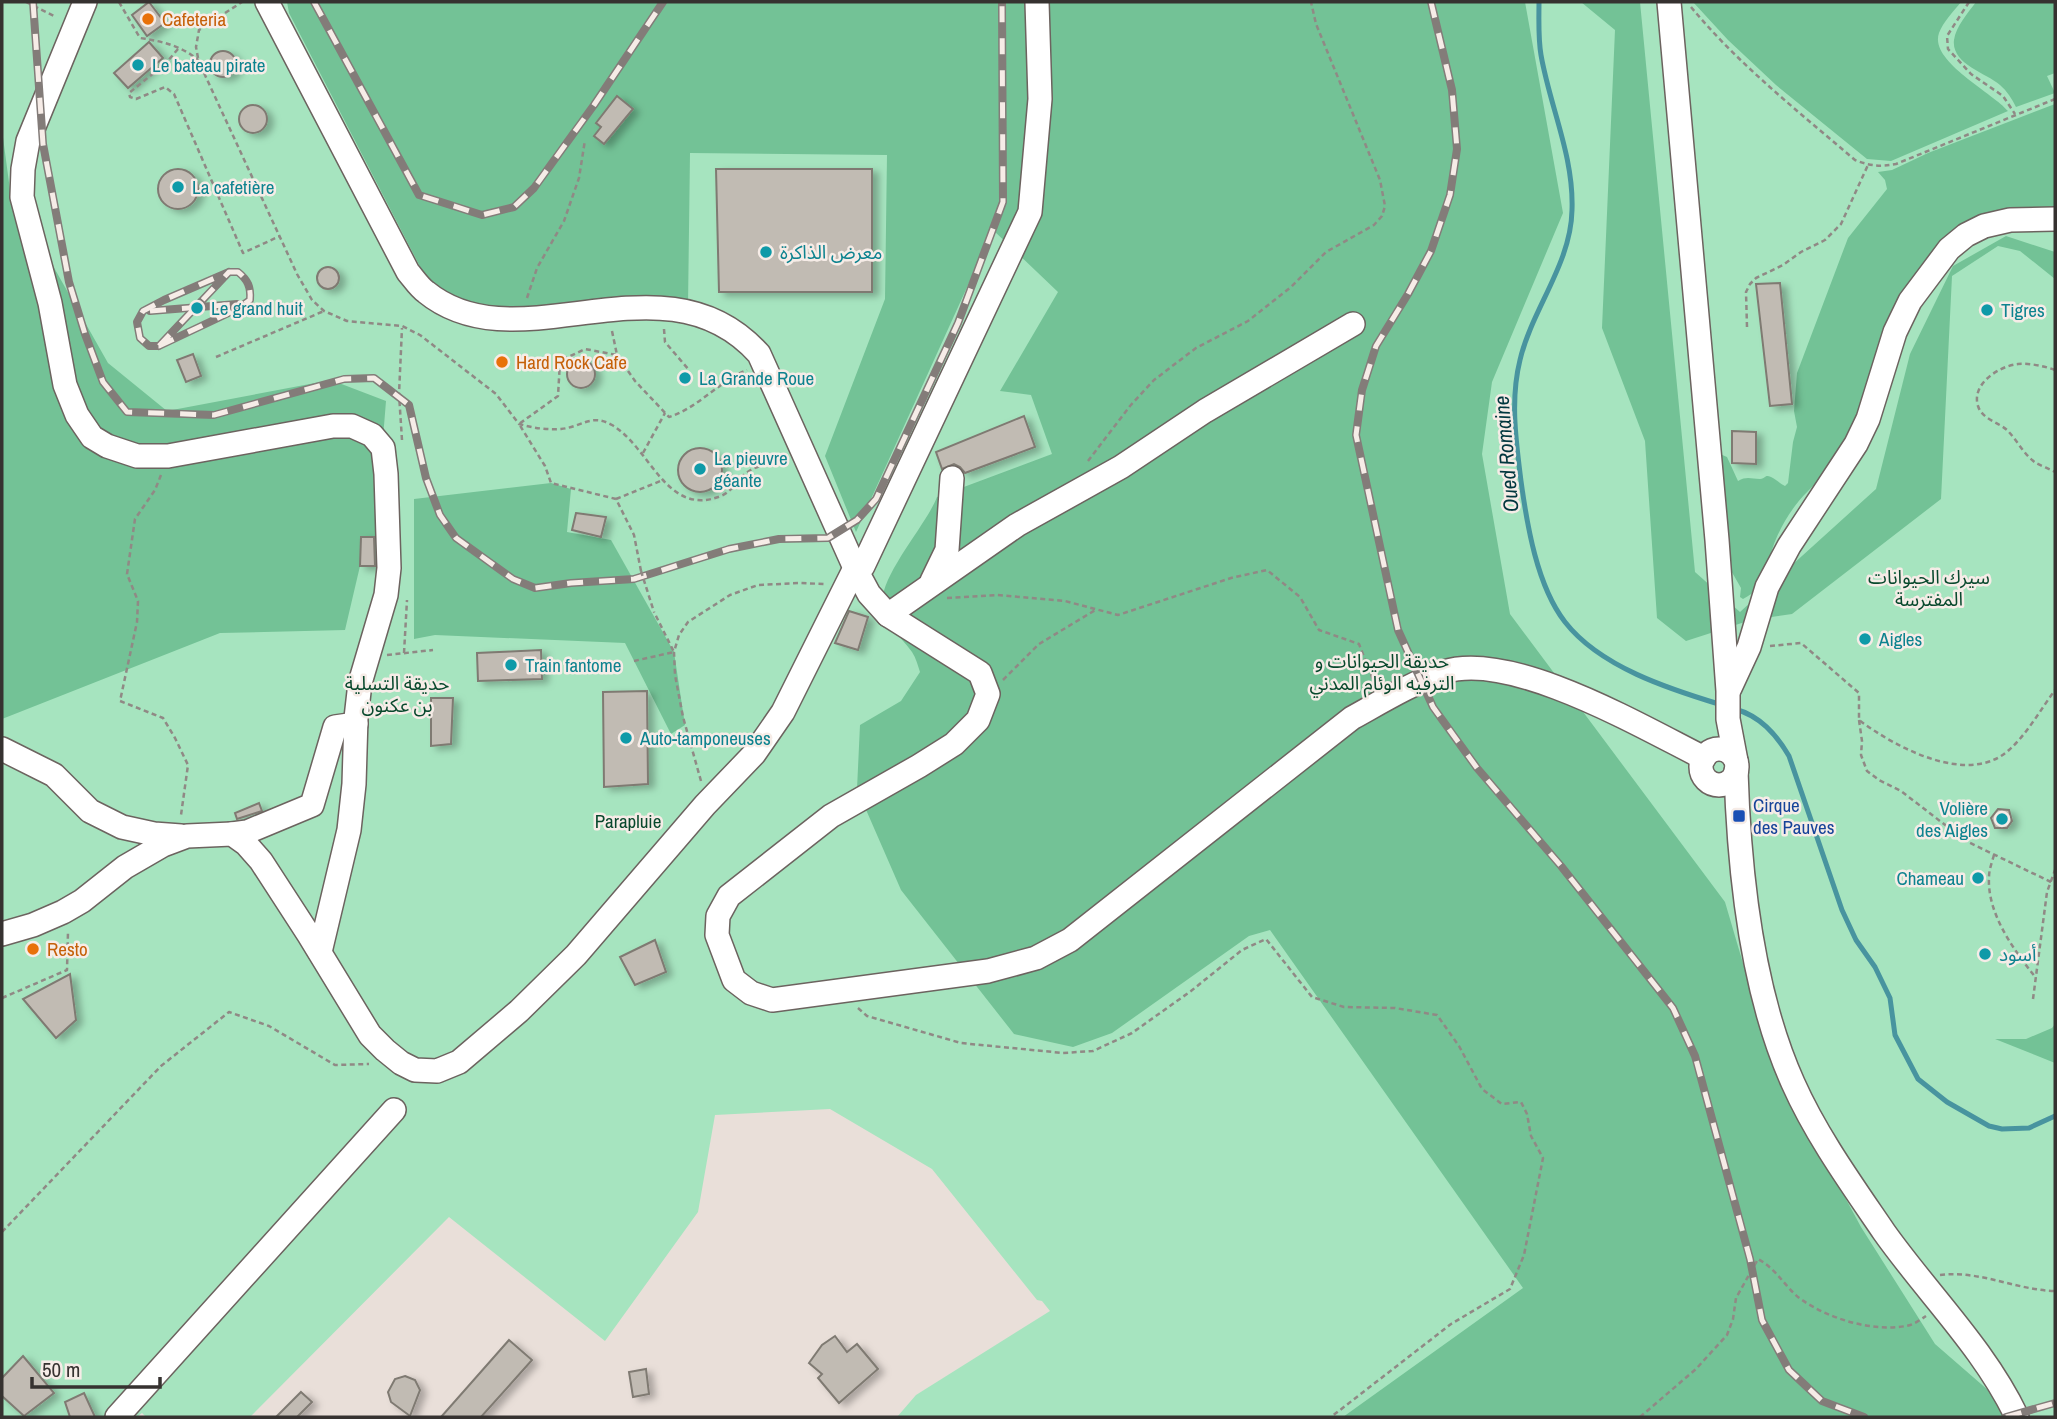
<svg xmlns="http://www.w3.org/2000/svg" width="2057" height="1419" font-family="'Archivo Narrow','Noto Sans Arabic',sans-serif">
	<defs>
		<filter id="shadow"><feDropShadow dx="6" dy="3.5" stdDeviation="3.5" flood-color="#0004"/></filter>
	</defs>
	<rect width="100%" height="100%" fill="#e9dfd9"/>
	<!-- green -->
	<polygon fill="#a6e4bf" points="2,2 2055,2 2055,1417 897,1417 916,1395 1050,1311 1042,1301 1037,1300 932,1169 830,1109 715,1115 698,1212 605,1341 449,1217 250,1417 146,1417 142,1413 137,1417 2,1417"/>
	<!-- forest -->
	<g fill="#73c296">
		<path d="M287,2H1525L1563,213L1492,382L1482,454L1510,614L1725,902L1772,1062L1861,1227L1935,1344L2019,1417H1343L1523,1288L1270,930L1249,936L1112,1033L1073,1047L1014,1034L901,890L857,789L860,725L901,701L920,672C918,666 916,658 912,652C901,637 888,627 883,607C876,580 926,526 937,497L1052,454L1031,395L1000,391L1058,292L993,230L856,532L825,456L885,299L887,155L690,153L688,306L481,308L430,286L289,13Z"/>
		<polygon points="1581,2 1640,2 1695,572 1740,612 1876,489 1910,354 1953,266 2006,236 2055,252 2055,279 2020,251 1998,246 1952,276 1941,499 1792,614 1751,620 1686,641 1657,618 1645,441 1602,328 1615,30"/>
		<path d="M1693,2H1961C1954,11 1943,22 1939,33C1929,61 1992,92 2008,111L1891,161L1867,159L1776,85L1728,40Z"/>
		<path d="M1976,2H2055V73L2047,76L2055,93L2016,107C2012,99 2007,91 2000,85C1986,73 1951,64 1954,40C1956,26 1968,13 1976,2Z"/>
		<path d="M2055,104V213L1959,228L1826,475C1803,493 1787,513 1776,539C1766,562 1768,587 1743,599L1740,597L1741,588L1729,567L1720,454L1727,457L1738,481C1747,476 1751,479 1760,479C1767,478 1764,474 1771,477C1776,479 1780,484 1785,486L1788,483L1793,442L1797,427L1794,411L1797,373L1848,238L1887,189L1885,180L1878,172L1892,170L1928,153Z"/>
		<polygon points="2,130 10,190 108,363 167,411 331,380 386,401 375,537 360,566 345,630 220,633 2,719"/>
		<polygon points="551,483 571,489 567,532 611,540 674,652 685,725 671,734 625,643 435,635 414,639 414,499"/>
		<polygon points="2055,1024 2055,1063 1995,1039 2026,1039 2052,1028"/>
	</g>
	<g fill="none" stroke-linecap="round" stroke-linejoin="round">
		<!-- stream -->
		<g stroke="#48949f" stroke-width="5">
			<path d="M1539,2C1539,19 1538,38 1541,55C1550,107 1574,156 1572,210C1571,264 1532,309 1520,360C1510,400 1516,441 1521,481C1527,525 1537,586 1565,622C1600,667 1669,689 1722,705"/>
			<path d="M1735,709C1760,716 1776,734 1789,756L1842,910L1856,940L1875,967L1890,998L1895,1035L1918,1079L1947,1102L1989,1126L2002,1129L2029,1128L2055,1116"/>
		</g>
	</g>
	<!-- building -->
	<g fill="#c1bbb3" stroke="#7f7a72" stroke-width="2" filter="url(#shadow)">
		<polygon points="149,2 165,23 147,36 132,15"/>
		<polygon points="149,42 163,58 128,88 114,73"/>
		<circle cx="223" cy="64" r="13"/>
		<polygon points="617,96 633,109 604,144 594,136 601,127 596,123"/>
		<circle cx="253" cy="119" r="14"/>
		<circle cx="178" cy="189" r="20"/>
		<polygon points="716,169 872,169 872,292 719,292"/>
		<circle cx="328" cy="278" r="11"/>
		<polygon points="1780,283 1792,404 1770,406 1756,284"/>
		<polygon points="193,354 201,376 186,382 177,360"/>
		<circle cx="581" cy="374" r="14"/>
		<polygon points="1024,416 1035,447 965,473 960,467 954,464 942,469 936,452"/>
		<polygon points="1732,431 1756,432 1756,464 1732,463"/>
		<circle cx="700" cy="470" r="22"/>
		<polygon points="576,513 606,517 601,537 572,530"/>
		<polygon points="361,537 374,537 375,566 360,566"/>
		<polygon points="849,611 868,617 858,650 835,643"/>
		<polygon points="541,650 542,679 478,681 477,653"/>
		<polygon points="647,691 648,784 604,787 603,692"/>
		<polygon points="431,698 453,698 451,744 431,746"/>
		<polygon points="259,803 262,811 237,819 235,813"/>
		<polygon points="1998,809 2009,810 2012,821 2007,828 1995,828 1991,818"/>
		<polygon points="655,940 666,972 635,985 620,957"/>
		<polygon points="70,974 76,1020 56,1038 23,999"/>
		<polygon points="835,1336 847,1352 857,1344 878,1369 839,1403 818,1378 822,1374 809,1363 822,1345"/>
		<polygon points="509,1340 532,1360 481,1417 441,1417"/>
		<polygon points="23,1356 54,1393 24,1416 2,1396 2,1378"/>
		<polygon points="646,1369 649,1394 633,1397 629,1372"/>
		<polygon points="405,1376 415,1380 420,1390 410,1416 391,1402 388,1392 395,1379"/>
		<polygon points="301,1392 312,1402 297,1417 276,1417"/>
		<polygon points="84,1393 95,1417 70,1417 65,1402"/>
	</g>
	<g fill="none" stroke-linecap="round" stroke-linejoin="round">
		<!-- minor casing -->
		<g stroke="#6c635f" stroke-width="26">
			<g id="minor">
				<polyline points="85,2 28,141 23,169 22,197 50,303 65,385 77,415 92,437 107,446 137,456 168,456 333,426 352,426 372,435 383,448 386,474 389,568 386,595 360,683 356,718 354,784 349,830 320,952"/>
				<path d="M267,2L408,272C414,279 419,287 426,292C519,368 664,248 759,354L855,568L869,594L888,615"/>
				<polyline points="1669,2 1717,540 1728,691 1728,719 1736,761"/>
				<path d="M1353,324L1205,411L1121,467L1017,525L888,615L980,673L988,694L978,720L954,744L919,766L831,816L729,896L718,916L717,935L734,980L751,993L772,1000L988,971L1036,958L1070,940L1352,718C1381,702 1412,683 1444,672C1511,650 1642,727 1704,758"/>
				<polyline points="857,572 863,566 1030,212 1040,99 1037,2"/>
				<polyline points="932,581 947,550 952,478"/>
				<polyline points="1730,688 1749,647 1767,587 1789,546 1856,444 1868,419 1895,332 1910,301 1949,249 1966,235 1984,226 2010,220 2055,219"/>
				<polyline points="2,749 54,775 90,811 122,827 154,834 181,836"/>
				<circle cx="1719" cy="767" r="18"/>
				<path d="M1736,771C1739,870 1752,992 1793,1083C1816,1135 1852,1185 1884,1232C1928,1294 1984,1348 2017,1417"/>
				<polyline points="232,834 247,832 312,805 335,727 356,724"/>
				<polyline points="2,934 33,925 63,912 82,901 125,867 163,845 187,836 232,834 246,844 261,861 309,935 370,1035 385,1050 401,1063 415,1070 437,1071 459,1062 519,1011 576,955 705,805 754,754 783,712 855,568"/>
				<polyline points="117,1417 394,1110"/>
			</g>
		</g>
		<!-- path -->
		<g stroke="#908985" stroke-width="2.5" stroke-dasharray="5 3.5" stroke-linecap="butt">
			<polyline points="26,2 56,17"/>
			<path d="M119,2L140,38C161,41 182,46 198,60L297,274L312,300L324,311L347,321L402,326L420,335L496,394L519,424C533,428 547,430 561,429C582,427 591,413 612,425C651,448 666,518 721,496C732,492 738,478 749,471C759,465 773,462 784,459"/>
			<polyline points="1969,2 1947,36 1948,49 1971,74 2003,96 2015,114"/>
			<path d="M1691,7C1738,64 1799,112 1855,160C1870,166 1880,167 1896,164L2055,99"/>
			<polyline points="178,49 166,63 129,93 130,97 136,99 165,87 174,94 243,253 280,236"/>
			<polyline points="198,58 196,47 199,30 242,2"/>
			<polyline points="527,298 537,268 564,221 579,178 585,140"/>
			<polyline points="1747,327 1746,292 1750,284 1756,278 1783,265 1801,252 1825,240 1841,224 1868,165"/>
			<polyline points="664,329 665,342 689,370"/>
			<polyline points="612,331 617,355"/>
			<polyline points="216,357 324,311"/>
			<path d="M2055,370C2044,366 2030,363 2018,364C1999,366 1971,384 1978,406C1982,419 1998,422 2007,430C2017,440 2024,455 2036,463C2042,466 2049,469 2055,472"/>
			<polyline points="402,440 399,394 402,328"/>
			<polyline points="643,453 665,413"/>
			<polyline points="1088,461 1130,406 1154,380 1196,348 1248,321 1291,287 1326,252 1374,225 1382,216 1385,206 1380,180 1316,24 1311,2"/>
			<polyline points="161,475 155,490 135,519 127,574 138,601 137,622 120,701 163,718 175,738 188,765 181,815"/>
			<polyline points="616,499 663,480"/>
			<path d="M641,571L634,535L616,499L551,483L545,466L519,424L558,396L560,361L585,349L617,355L635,381L669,417C698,408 718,382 747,370"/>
			<polyline points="947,598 997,595 1065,601 1118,615 1231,578 1267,570 1300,597 1319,630 1359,644 1374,682"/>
			<path d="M1770,646L1801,643L1859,693V720C1895,747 1968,787 2009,750C2027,734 2041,709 2055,690"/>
			<polyline points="404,653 407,600"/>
			<polyline points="387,655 433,650"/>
			<polyline points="634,661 674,652 654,612"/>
			<polyline points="1003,680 1039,644 1097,609"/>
			<polyline points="1859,720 1862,741 1861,755 1867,771 1879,780 1901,791 1966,841 2051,882"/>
			<polyline points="701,781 683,717 675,675 674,652 679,635 688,622 730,595 758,585 800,583 824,584"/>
			<path d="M1994,855C1992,862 1989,870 1989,877C1987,914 2014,950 2036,978"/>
			<polyline points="2,998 67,970 68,932"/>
			<polyline points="2033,999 2047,892 2055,870"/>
			<polyline points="858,1008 867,1016 961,1043 1063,1053 1093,1051 1132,1033 1191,991 1242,950 1266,939 1312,997 1344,1007 1395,1008 1437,1015 1459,1046 1482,1089 1502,1104 1521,1102 1527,1114 1531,1136 1543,1158 1524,1255 1510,1289 1451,1324 1331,1417"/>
			<polyline points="2,1232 161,1066 229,1012 269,1026 335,1065 369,1064"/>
			<path d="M1940,1275C1980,1270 2016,1290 2055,1291"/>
			<path d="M1640,1417L1696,1369L1727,1335L1733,1319L1736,1298L1758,1259C1779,1271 1785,1288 1802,1300C1830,1319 1872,1332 1906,1326C1913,1325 1920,1320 1926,1316"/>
		</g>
		<!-- minor -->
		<use href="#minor" stroke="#fff" stroke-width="23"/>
		<!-- rail casing -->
		<g stroke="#837c79" stroke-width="8">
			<g id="rail">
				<polyline points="33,2 43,144 69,282 85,334 103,382 127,412 214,415 344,379 374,378 409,405 426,478 440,515 456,538 513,579 535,588 571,583 634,579 729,549 779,539 828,538 857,520 876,499 958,323 1003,202 1002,2"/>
				<polyline points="314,2 419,195 482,215 514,207 534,188 594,105 663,2"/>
				<polyline points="1431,2 1452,90 1457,149 1450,195 1431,251 1408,294 1376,346 1362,390 1356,435 1398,630 1433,707 1477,768 1561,866 1673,1008 1695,1056 1750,1259 1762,1320 1789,1370 1822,1401 1864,1417"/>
				<polyline points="150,311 237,304"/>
				<path d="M159,346L237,309L250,300C251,287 248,280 238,272H229L164,300L143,311L137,322L140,338L149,346H159L229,272"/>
				<polyline points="2006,1417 2055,1403"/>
			</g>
		</g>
		<!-- rail -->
		<use href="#rail" stroke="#f6ece7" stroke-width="5" stroke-dasharray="16" stroke-linecap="butt"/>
		<!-- path-bridge -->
		<polyline stroke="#908985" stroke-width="2.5" stroke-dasharray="5 3.5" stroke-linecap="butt" points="641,571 654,612"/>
	</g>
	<!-- markers -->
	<g fill="#e8710a" stroke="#f6ece7" stroke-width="2.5">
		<circle cx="148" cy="19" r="7"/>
		<circle cx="502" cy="362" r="7"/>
		<circle cx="33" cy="949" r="7"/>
	</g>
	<g fill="#0f9aa8" stroke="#f6ece7" stroke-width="2.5">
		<circle cx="138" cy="65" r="7"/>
		<circle cx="178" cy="187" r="7"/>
		<circle cx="766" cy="252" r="7"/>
		<circle cx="197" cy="308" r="7"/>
		<circle cx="1987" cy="310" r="7"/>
		<circle cx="685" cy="378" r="7"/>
		<circle cx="700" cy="469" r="7"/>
		<circle cx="1865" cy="639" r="7"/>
		<circle cx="511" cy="665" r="7"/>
		<circle cx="626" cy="738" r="7"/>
		<circle cx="2002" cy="819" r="7"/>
		<circle cx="1978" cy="878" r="7"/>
		<circle cx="1985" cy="954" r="7"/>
	</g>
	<rect fill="#1a4fb4" stroke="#f6ece7" stroke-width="2.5" x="1732" y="809" width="14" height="14" rx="3.5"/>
	<g text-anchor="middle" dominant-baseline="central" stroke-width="5" stroke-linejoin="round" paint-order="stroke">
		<!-- food labels -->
		<g font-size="19" fill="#c56008" stroke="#f6ece7" text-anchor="start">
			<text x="162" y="19">Cafeteria</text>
			<text x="516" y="362">Hard Rock Cafe</text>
			<text x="47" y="949">Resto</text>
		</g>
		<!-- culture labels -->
		<g font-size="19" fill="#0d838f" stroke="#f6ece7" text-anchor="start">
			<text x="152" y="65">Le bateau pirate</text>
			<text x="192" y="187">La cafetière</text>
			<text x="780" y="252">معرض الذاكرة</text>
			<text x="211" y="308">Le grand huit</text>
			<text x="2001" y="310">Tigres</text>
			<text x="699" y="378">La Grande Roue</text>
			<text x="714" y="458">La pieuvre<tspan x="714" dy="22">géante</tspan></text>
			<text x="1879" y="639">Aigles</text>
			<text x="525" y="665">Train fantome</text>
			<text x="640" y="738">Auto-tamponeuses</text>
			<text x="1988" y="808" text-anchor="end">Volière<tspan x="1988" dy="22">des Aigles</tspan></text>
			<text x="1964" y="878" text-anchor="end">Chameau</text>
			<text x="1999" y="954">أسود</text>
		</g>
		<!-- park labels -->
		<g font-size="19" fill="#08492d" stroke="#f6ece7">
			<text x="1929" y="577">سيرك الحيوانات<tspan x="1929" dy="22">المفترسة</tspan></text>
			<text x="1382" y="661">حديقة الحيوانات و<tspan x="1382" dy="22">الترفيه الوئام المدني</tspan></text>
			<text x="397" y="683">حديقة التسلية<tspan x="397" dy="22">بن عكنون</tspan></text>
			<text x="628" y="821">Parapluie</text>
		</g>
		<!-- transit labels -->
		<g font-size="19" fill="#164399" stroke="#f6ece7" text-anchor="start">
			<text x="1753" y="805">Cirque<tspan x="1753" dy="22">des Pauves</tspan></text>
		</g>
		<!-- water labels -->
		<g font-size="21" font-style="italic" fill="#01373e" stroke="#f6ece7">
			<text transform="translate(1506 454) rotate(-95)">Oued Romaine</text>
		</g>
	</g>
	<!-- border -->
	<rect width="2057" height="1419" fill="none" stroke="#363230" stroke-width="7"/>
	<!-- scale -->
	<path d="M32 1377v10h128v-10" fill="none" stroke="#363230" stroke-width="3.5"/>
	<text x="42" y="1377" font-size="21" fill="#363230" stroke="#f6ece7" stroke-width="5" paint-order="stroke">50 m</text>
</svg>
